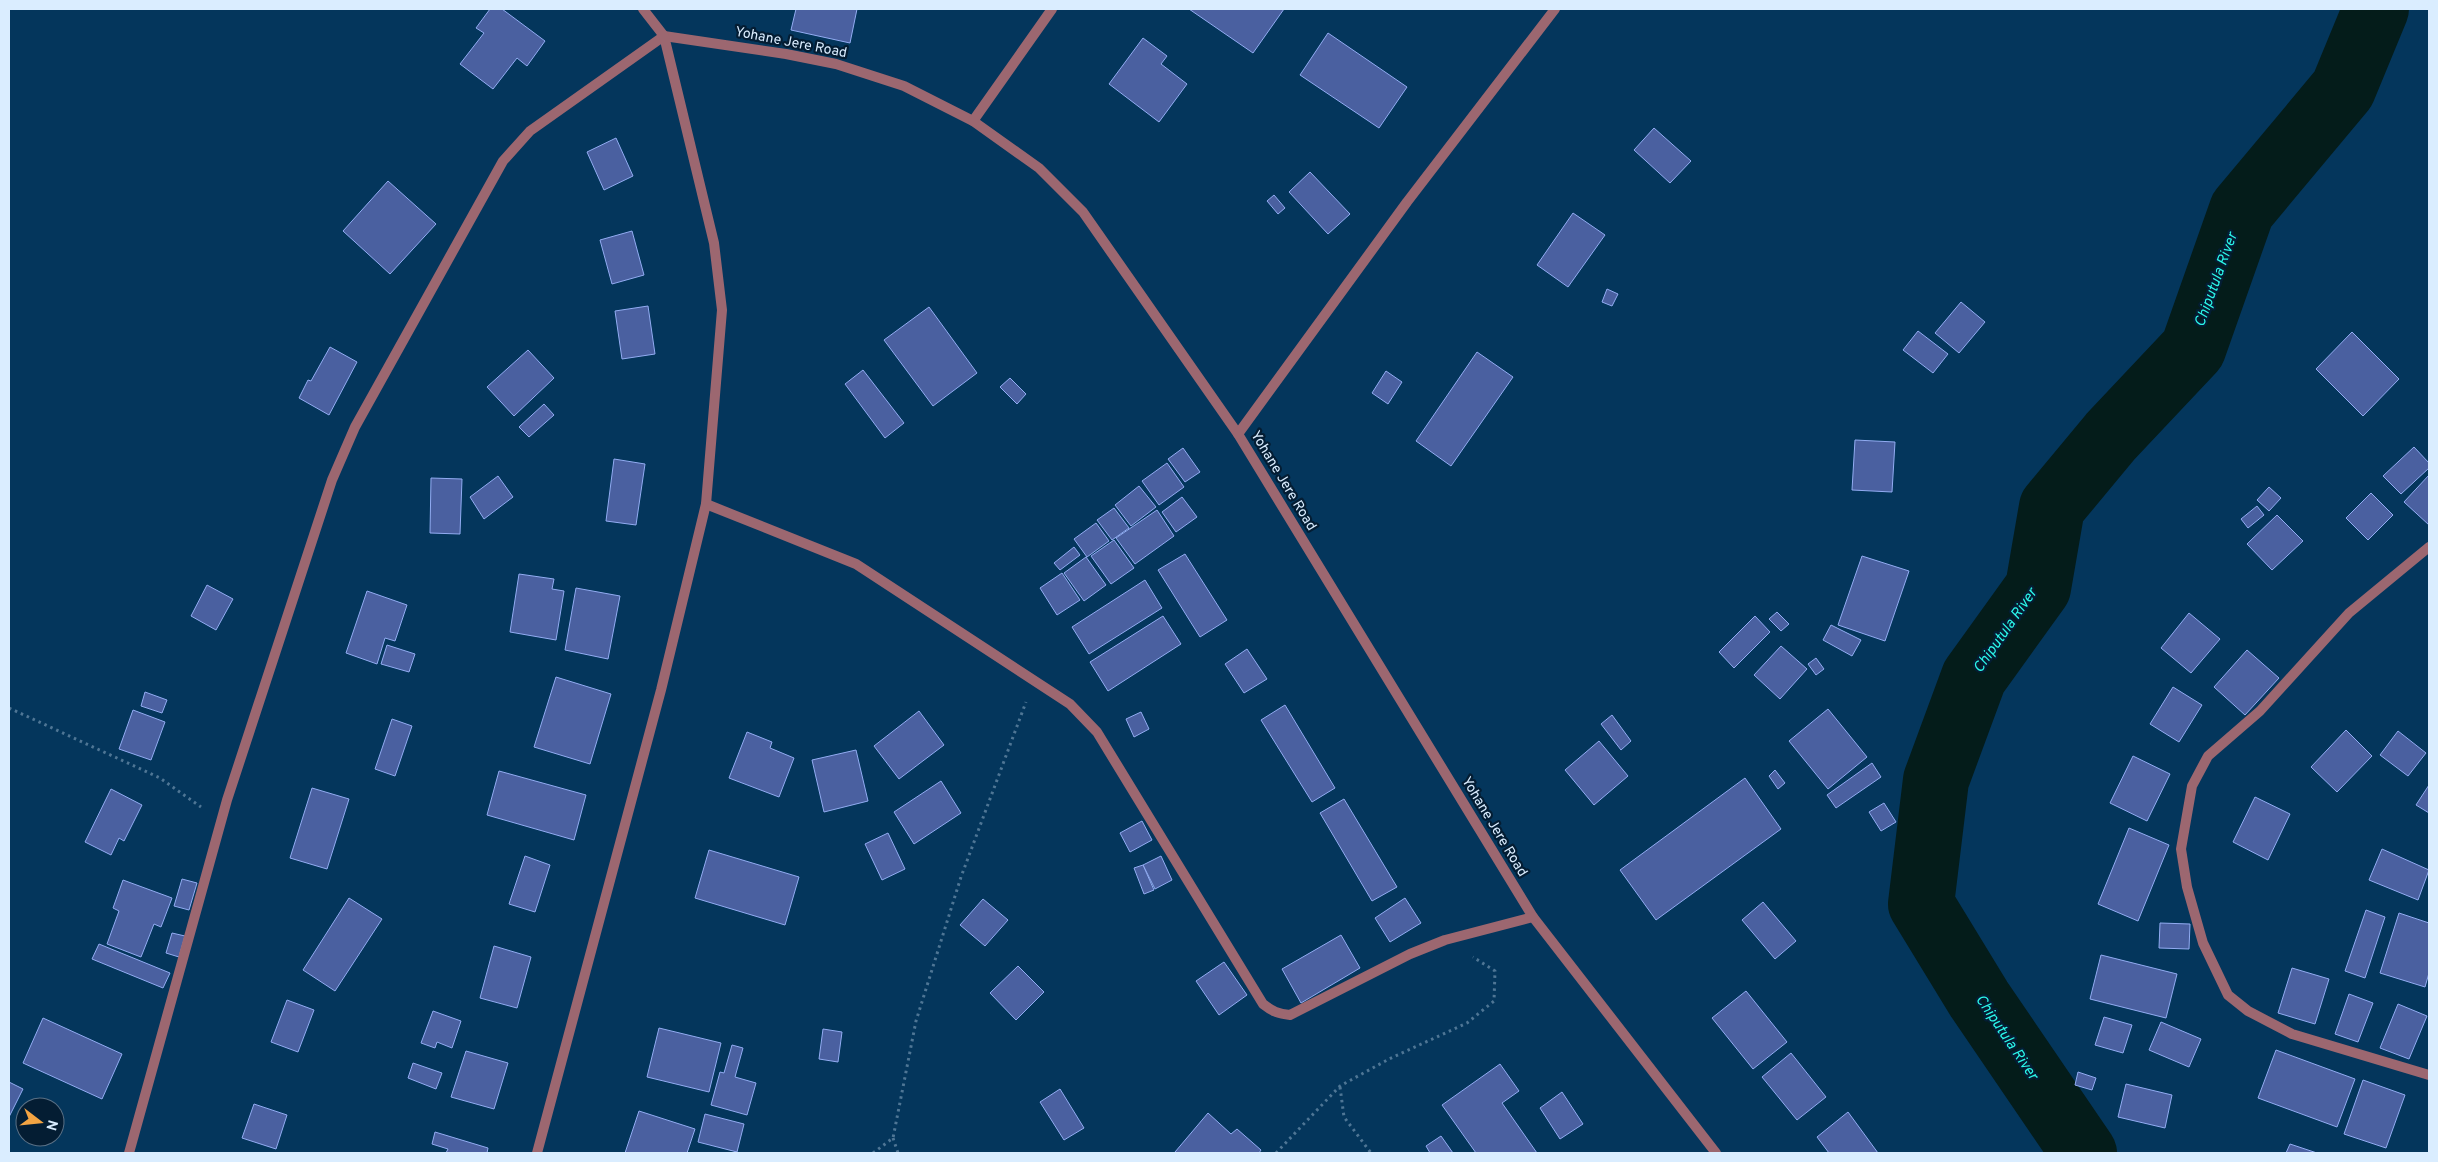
<svg xmlns="http://www.w3.org/2000/svg" width="2438" height="1162" font-family="Overpass,sans-serif">
	<rect width="100%" height="100%" fill="#04365c"/>
	<g fill="none" stroke-linecap="round" stroke-linejoin="round">
		<!-- river -->
		<polyline stroke="#041c1a" stroke-width="66" points="2084,1153 1979,999 1921,904 1936,780 1974,677 2038,588 2052,507 2111,436 2193,349 2242,210 2343,89 2376,9"/>
	</g>
	<!-- building -->
	<g fill="#4a60a0" stroke="#92acf2">
		<polygon points="490,9 502,9 545,41 527,66 517,58 493,89 460,64 484,33 476,28"/>
		<polygon points="796,9 857,9 850,43 791,30"/>
		<polygon points="1189,9 1284,9 1253,53"/>
		<polygon points="1328,33 1407,87 1379,128 1300,75"/>
		<polygon points="1143,38 1167,56 1161,64 1187,84 1159,122 1109,84"/>
		<polygon points="1654,128 1691,161 1670,183 1634,150"/>
		<polygon points="616,138 633,176 604,190 587,152"/>
		<polygon points="1310,172 1350,214 1328,234 1289,192"/>
		<polygon points="388,181 436,224 390,274 343,231"/>
		<polygon points="1274,195 1285,208 1278,214 1267,201"/>
		<polygon points="1573,213 1605,235 1568,287 1537,265"/>
		<polygon points="632,231 644,275 612,284 600,240"/>
		<polygon points="1607,289 1618,294 1612,306 1602,302"/>
		<polygon points="1961,302 1985,322 1959,353 1935,333"/>
		<polygon points="648,306 655,354 622,359 615,311"/>
		<polygon points="929,307 977,373 933,406 884,340"/>
		<polygon points="1918,331 1948,354 1933,373 1903,350"/>
		<polygon points="2352,332 2399,379 2363,416 2316,369"/>
		<polygon points="330,347 357,362 329,415 299,398 308,380 311,381"/>
		<polygon points="528,350 554,378 514,416 487,387"/>
		<polygon points="1477,352 1513,377 1451,466 1416,441"/>
		<polygon points="863,370 904,423 885,438 845,384"/>
		<polygon points="1386,371 1402,382 1388,404 1372,393"/>
		<polygon points="1010,378 1026,394 1017,404 1000,387"/>
		<polygon points="544,404 554,415 529,437 519,427"/>
		<polygon points="1855,440 1895,442 1892,492 1852,490"/>
		<polygon points="2414,447 2429,463 2429,468 2401,494 2383,476"/>
		<polygon points="1183,448 1200,472 1185,482 1168,459"/>
		<polygon points="614,459 645,464 636,525 606,521"/>
		<polygon points="1167,463 1184,487 1159,505 1142,481"/>
		<polygon points="2429,475 2429,525 2404,502"/>
		<polygon points="498,476 513,497 484,519 470,497"/>
		<polygon points="431,478 462,479 460,534 430,533"/>
		<polygon points="1139,486 1156,507 1131,526 1115,505"/>
		<polygon points="2269,487 2281,498 2269,511 2257,500"/>
		<polygon points="2371,493 2393,515 2368,540 2346,518"/>
		<polygon points="1182,497 1197,517 1176,532 1162,512"/>
		<polygon points="2257,506 2264,515 2248,528 2241,519"/>
		<polygon points="1114,508 1129,528 1112,540 1097,520"/>
		<polygon points="1157,510 1174,536 1135,564 1116,538"/>
		<polygon points="2277,515 2303,541 2272,570 2247,544"/>
		<polygon points="1096,523 1109,541 1087,557 1074,539"/>
		<polygon points="1114,540 1134,568 1111,584 1091,556"/>
		<polygon points="1074,547 1080,555 1060,570 1054,563"/>
		<polygon points="1185,554 1227,620 1200,637 1158,570"/>
		<polygon points="1862,556 1909,571 1885,641 1838,625"/>
		<polygon points="1086,557 1106,585 1084,601 1064,573"/>
		<polygon points="1062,573 1080,600 1057,615 1040,588"/>
		<polygon points="519,574 554,579 552,589 564,591 556,640 510,632"/>
		<polygon points="1145,580 1162,608 1089,654 1072,627"/>
		<polygon points="207,585 233,599 216,630 191,616"/>
		<polygon points="576,588 620,596 608,659 565,650"/>
		<polygon points="367,591 407,605 395,641 385,638 377,664 346,653"/>
		<polygon points="1777,612 1789,624 1781,631 1769,619"/>
		<polygon points="2189,613 2220,639 2191,673 2161,648"/>
		<polygon points="1163,616 1181,644 1108,691 1090,662"/>
		<polygon points="1755,616 1770,632 1734,668 1719,652"/>
		<polygon points="1831,625 1861,640 1852,656 1823,640"/>
		<polygon points="387,645 415,654 409,672 381,664"/>
		<polygon points="1781,646 1807,669 1780,699 1754,675"/>
		<polygon points="1247,649 1267,679 1244,693 1225,664"/>
		<polygon points="2247,650 2279,678 2245,715 2214,687"/>
		<polygon points="1816,658 1824,669 1816,675 1808,664"/>
		<polygon points="556,677 611,694 590,764 534,747"/>
		<polygon points="2173,687 2202,705 2179,742 2150,724"/>
		<polygon points="145,692 167,700 162,713 141,706"/>
		<polygon points="1285,705 1335,788 1312,802 1261,720"/>
		<polygon points="1828,709 1867,757 1828,789 1789,741"/>
		<polygon points="133,710 165,722 151,760 119,749"/>
		<polygon points="919,711 944,745 899,779 874,746"/>
		<polygon points="1141,712 1149,729 1134,737 1126,719"/>
		<polygon points="1612,715 1631,741 1621,750 1601,724"/>
		<polygon points="392,719 412,726 395,776 375,769"/>
		<polygon points="2346,730 2372,756 2337,792 2311,767"/>
		<polygon points="2398,731 2426,753 2408,776 2380,755"/>
		<polygon points="747,732 772,742 770,748 794,758 779,797 729,778"/>
		<polygon points="1599,741 1628,776 1594,805 1565,770"/>
		<polygon points="856,750 868,801 824,812 812,760"/>
		<polygon points="2133,756 2170,774 2147,821 2110,803"/>
		<polygon points="1872,763 1881,777 1836,808 1827,795"/>
		<polygon points="1775,770 1785,783 1778,789 1769,776"/>
		<polygon points="499,771 586,795 574,840 487,815"/>
		<polygon points="1745,778 1781,829 1656,920 1620,870"/>
		<polygon points="941,781 961,813 914,844 894,812"/>
		<polygon points="2429,785 2429,813 2416,805"/>
		<polygon points="312,788 349,799 327,869 290,858"/>
		<polygon points="111,789 142,805 124,841 119,838 111,855 85,842"/>
		<polygon points="2255,797 2290,814 2268,860 2233,842"/>
		<polygon points="1344,799 1397,887 1372,901 1320,813"/>
		<polygon points="1884,803 1896,822 1881,831 1869,812"/>
		<polygon points="1142,821 1152,840 1130,852 1120,833"/>
		<polygon points="2129,828 2169,845 2138,921 2098,904"/>
		<polygon points="888,833 905,869 882,880 865,844"/>
		<polygon points="2382,849 2429,870 2418,900 2369,880"/>
		<polygon points="709,850 799,877 785,925 695,898"/>
		<polygon points="525,856 550,865 535,912 509,904"/>
		<polygon points="1161,856 1172,880 1155,889 1143,865"/>
		<polygon points="1143,865 1154,890 1144,894 1134,868"/>
		<polygon points="182,879 197,883 189,910 174,906"/>
		<polygon points="123,880 172,898 161,927 154,924 141,957 107,944 119,911 113,908"/>
		<polygon points="349,898 382,919 335,991 303,970"/>
		<polygon points="1405,898 1421,923 1390,942 1375,918"/>
		<polygon points="983,899 1008,920 985,946 960,925"/>
		<polygon points="1763,902 1796,941 1775,959 1742,920"/>
		<polygon points="2366,910 2385,917 2365,978 2345,971"/>
		<polygon points="2399,913 2429,923 2429,973 2425,987 2380,973"/>
		<polygon points="2160,923 2190,924 2189,949 2159,948"/>
		<polygon points="172,933 185,936 179,957 166,953"/>
		<polygon points="1341,935 1360,968 1301,1003 1282,969"/>
		<polygon points="99,944 170,973 163,988 92,959"/>
		<polygon points="494,946 531,957 517,1008 480,998"/>
		<polygon points="2101,955 2177,974 2166,1018 2090,999"/>
		<polygon points="1224,962 1247,995 1219,1015 1196,981"/>
		<polygon points="1018,966 1044,992 1016,1020 990,993"/>
		<polygon points="2292,968 2329,979 2315,1024 2278,1013"/>
		<polygon points="1746,991 1787,1042 1753,1069 1712,1018"/>
		<polygon points="2349,994 2373,1003 2358,1042 2335,1034"/>
		<polygon points="287,1000 314,1010 298,1052 271,1042"/>
		<polygon points="2398,1004 2427,1016 2409,1059 2380,1048"/>
		<polygon points="433,1011 461,1021 452,1048 437,1042 435,1048 421,1043"/>
		<polygon points="2104,1017 2132,1025 2123,1053 2095,1045"/>
		<polygon points="43,1018 122,1054 102,1099 23,1063"/>
		<polygon points="2161,1022 2201,1039 2189,1067 2149,1050"/>
		<polygon points="659,1028 721,1043 709,1092 647,1077"/>
		<polygon points="823,1029 842,1032 838,1062 819,1059"/>
		<polygon points="732,1045 743,1048 735,1077 756,1083 747,1115 711,1105 720,1072 724,1073"/>
		<polygon points="2276,1050 2355,1079 2337,1127 2258,1098"/>
		<polygon points="466,1051 508,1063 494,1109 451,1097"/>
		<polygon points="1791,1053 1826,1097 1797,1120 1762,1077"/>
		<polygon points="413,1063 442,1073 436,1089 408,1078"/>
		<polygon points="1500,1064 1519,1091 1502,1103 1537,1153 1476,1153 1442,1105"/>
		<polygon points="2078,1072 2096,1078 2092,1090 2075,1085"/>
		<polygon points="2363,1080 2405,1095 2386,1148 2344,1134"/>
		<polygon points="9,1082 23,1089 9,1117"/>
		<polygon points="2126,1084 2172,1095 2165,1128 2118,1117"/>
		<polygon points="1060,1089 1084,1128 1064,1140 1040,1102"/>
		<polygon points="1562,1092 1583,1124 1560,1139 1540,1108"/>
		<polygon points="254,1104 287,1115 276,1149 242,1138"/>
		<polygon points="639,1111 695,1129 687,1153 625,1153"/>
		<polygon points="1848,1112 1878,1153 1829,1153 1817,1137"/>
		<polygon points="1208,1113 1231,1134 1237,1129 1261,1150 1259,1153 1176,1153 1175,1152"/>
		<polygon points="705,1114 744,1124 737,1152 698,1142"/>
		<polygon points="435,1132 488,1148 487,1153 446,1153 448,1149 432,1144"/>
		<polygon points="1441,1136 1453,1153 1430,1153 1426,1146"/>
		<polygon points="2290,1144 2317,1153 2286,1153"/>
	</g>
	<g fill="none" stroke-linecap="round" stroke-linejoin="round">
		<!-- path -->
		<g stroke="#4f7695" stroke-width="3" stroke-dasharray="2.5 4" stroke-linecap="butt">
			<polyline points="9,708 160,778 201,807"/>
			<polyline points="1340,1087 1344,1117 1371,1153"/>
			<polyline points="893,1138 898,1153"/>
			<polyline points="873,1153 893,1138 916,1021 961,877 1026,702"/>
			<polyline points="1276,1153 1340,1086 1389,1059 1467,1023 1494,1001 1495,971 1473,957"/>
		</g>
		<!-- street -->
		<g stroke="#9c6770" stroke-width="10">
			<polyline points="664,36 786,54 836,64 904,86 973,121 1039,168 1083,212 1238,434 1533,917 1716,1153"/>
			<polyline points="973,121 1052,9"/>
			<polyline points="1238,434 1407,202 1555,9"/>
			<path d="M706,504L856,564L1070,704L1097,732L1263,1004C1272,1011 1278,1014 1290,1015L1410,954L1445,940L1533,917"/>
			<polyline points="2429,547 2349,613 2260,711 2208,756 2192,786 2181,849 2187,887 2203,943 2228,995 2248,1011 2292,1034 2429,1075"/>
			<polyline points="129,1153 227,800 332,480 355,427 503,161 530,131 664,36"/>
			<polyline points="537,1153 661,690 706,504 722,310 714,243 664,36 643,9"/>
		</g>
	</g>
	<g text-anchor="middle" dominant-baseline="central" stroke-width="4.5" stroke-linejoin="round" paint-order="stroke">
		<!-- street labels -->
		<g font-size="14" fill="#daedff" stroke="#041d33">
			<text transform="translate(791 43) rotate(11)">Yohane Jere Road</text>
			<text transform="translate(1283 481) rotate(59)">Yohane Jere Road</text>
			<text transform="translate(1494 827) rotate(59)">Yohane Jere Road</text>
		</g>
		<!-- water labels -->
		<g font-size="15" font-style="italic" fill="#2bf7ea" stroke="#041d33">
			<text transform="translate(2217 280) rotate(-70)">Chiputula River</text>
			<text transform="translate(2006 631) rotate(-55)">Chiputula River</text>
			<text transform="translate(2006 1038) rotate(56)">Chiputula River</text>
		</g>
	</g>
	<!-- border -->
	<rect width="2438" height="1162" fill="none" stroke="#daedff" stroke-width="20"/>
	<!-- north arrow -->
	<g transform="translate(40 1122) rotate(106)"><circle r="24" fill="#041d33" stroke="#5a7085"/>
	<path d="M0-4L9 19L0 12L-9 19Z" fill="#f3a443"/>
	<text y="-8" font-size="14" font-weight="bold" text-anchor="middle" fill="#daedff">N</text>
	</g>
</svg>
